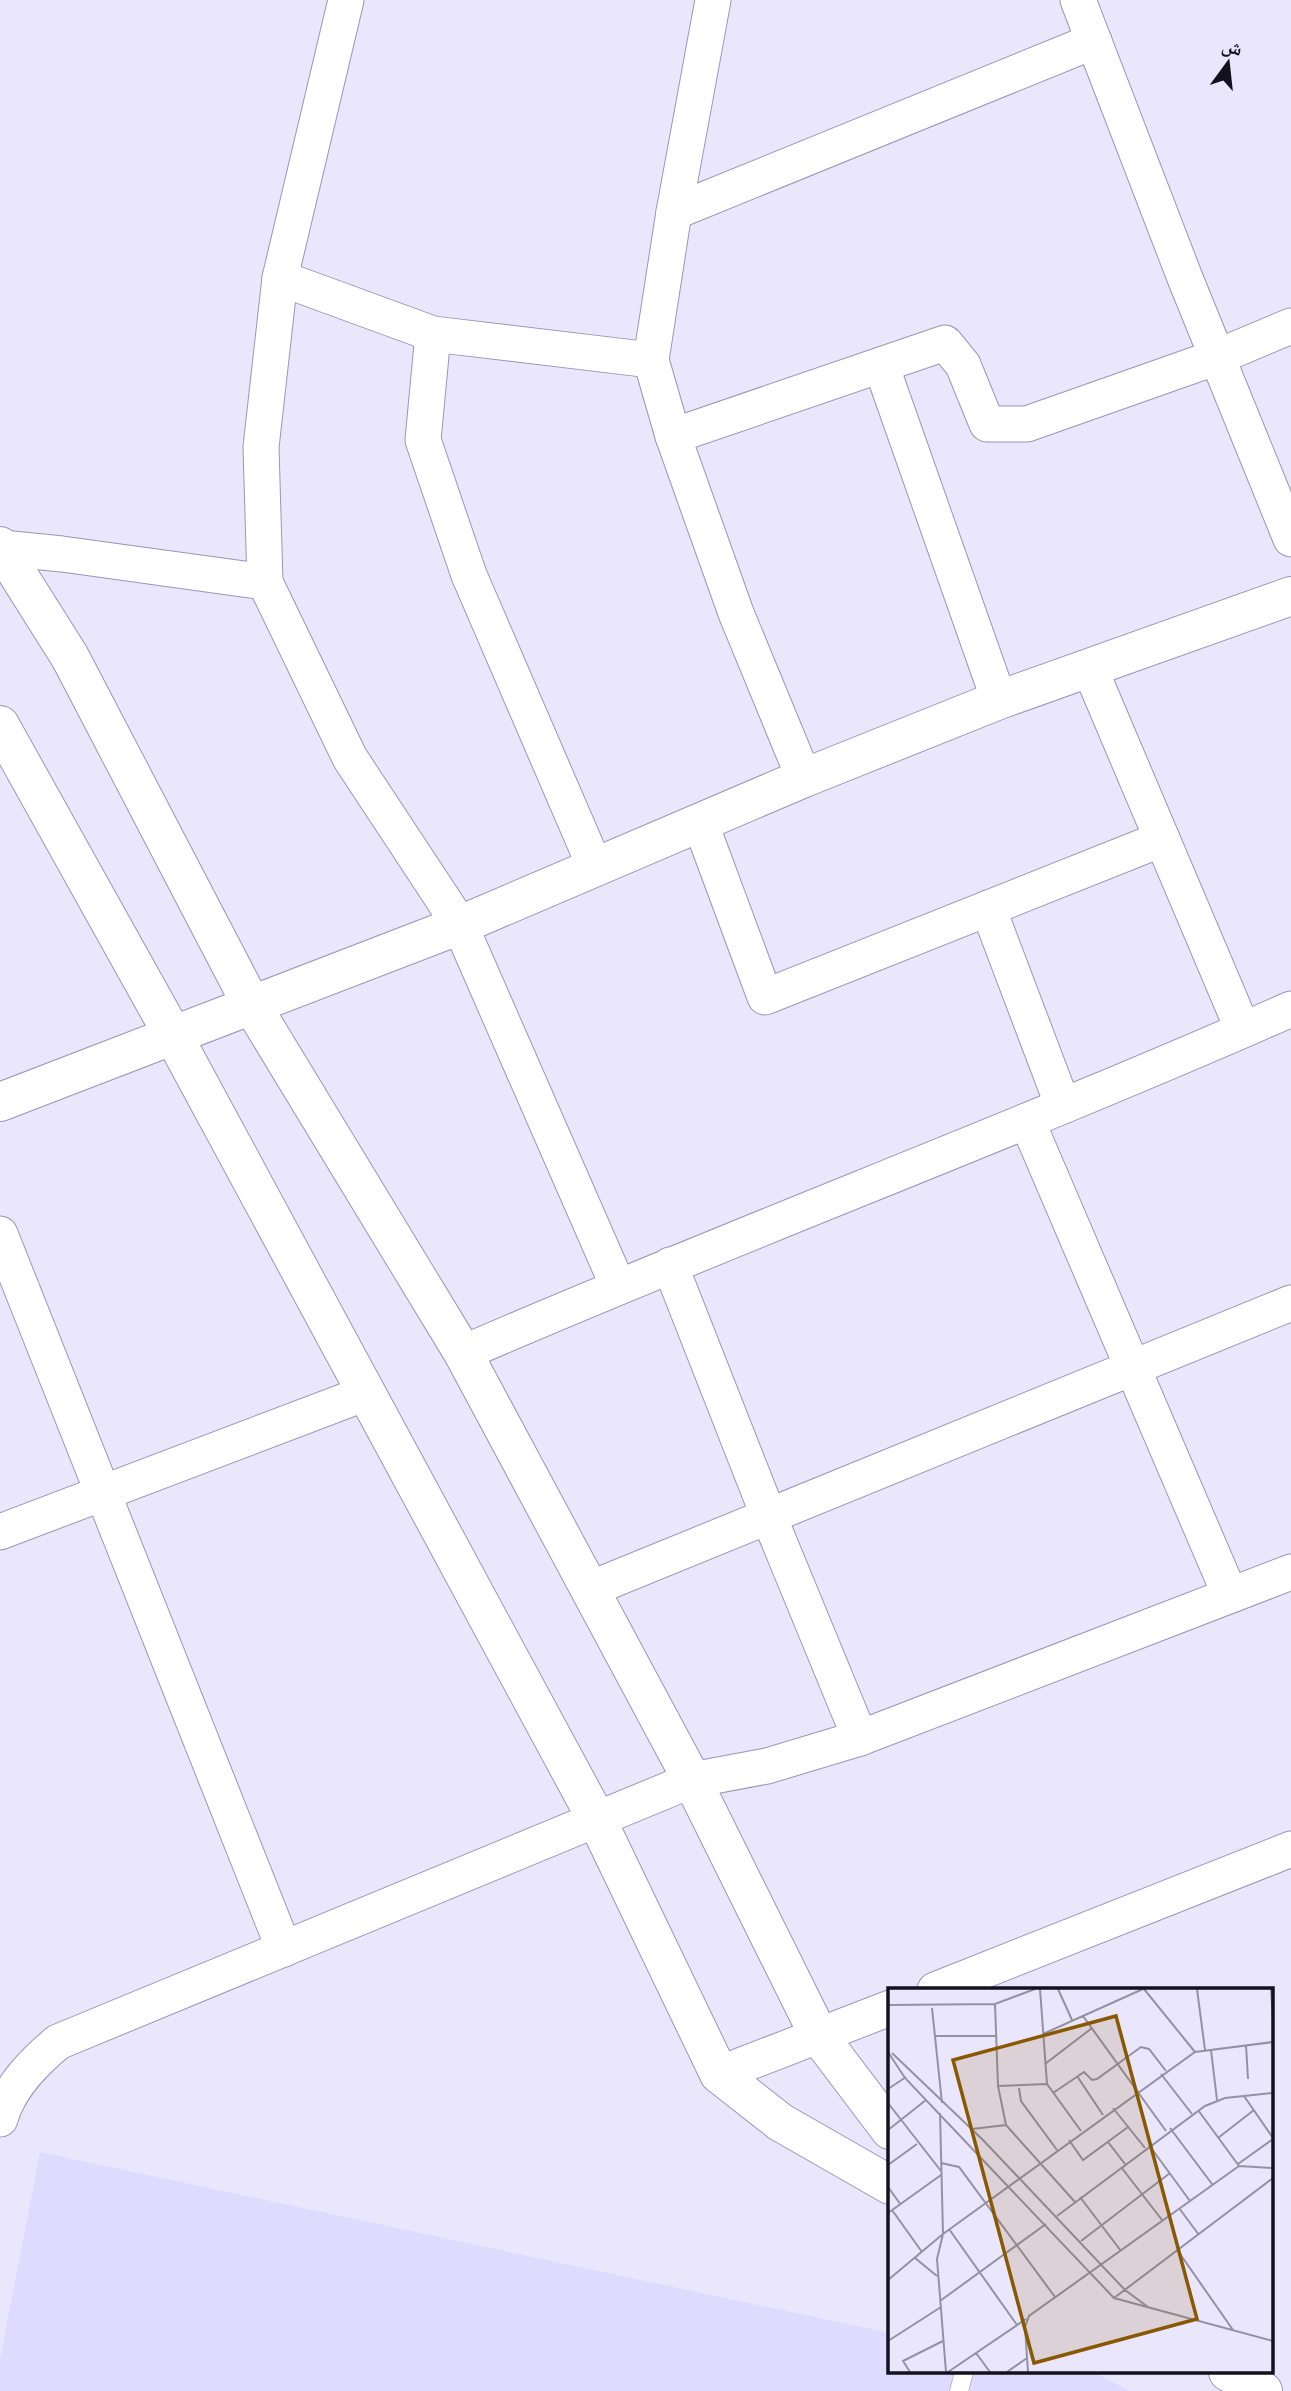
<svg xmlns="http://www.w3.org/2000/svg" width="1291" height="2391" font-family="Montserrat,'Noto Naskh Arabic',sans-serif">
	<rect width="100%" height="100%" fill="#eae7fd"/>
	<!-- built -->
	<polygon fill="#dfdbfe" points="40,2152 890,2333 890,2372 1094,2372 1130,2391 0,2391 0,2359"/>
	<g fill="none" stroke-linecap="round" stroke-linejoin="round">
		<!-- service casing -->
		<g stroke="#9a95b7" stroke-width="19">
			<polyline id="service" points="959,2391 964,2372"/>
		</g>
		<!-- minor casing -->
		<g stroke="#9a95b7" stroke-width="37">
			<g id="minor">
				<polyline points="346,0 280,278 261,447 265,582 350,758 460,925 618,1286"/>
				<polyline points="713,0 674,212 651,360 673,436 736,613 804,778"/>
				<polyline points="1078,0 1185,278 1291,539"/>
				<polyline points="674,212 1094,41"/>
				<polyline points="280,278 433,334 651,360"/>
				<polyline points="433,334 423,440 469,575 595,867"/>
				<polyline points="881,365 999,700"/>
				<polyline points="673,436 945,343 963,365 987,424 1027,424 1217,357 1291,326"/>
				<polyline points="2,548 62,554 265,582"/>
				<polyline points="1090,669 1243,1030"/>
				<polyline points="700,822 765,997 1162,839"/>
				<polyline points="988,908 1063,1106"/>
				<polyline points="1027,1121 1230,1595"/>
				<polyline points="0,1234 284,1949"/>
				<polyline points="670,1265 769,1517 860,1738"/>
				<path d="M463,1353C737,1234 1017,1130 1291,1009"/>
				<polyline points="0,1532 366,1393"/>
				<polyline points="590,1589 1291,1303"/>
				<polyline points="935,1990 1291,1849"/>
				<polyline points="719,2074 890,2008"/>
				<path d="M0,2119C9,2087 34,2062 58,2042L692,1780L767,1766L860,1738L1291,1572"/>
			</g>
		</g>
		<!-- tertiary casing -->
		<g stroke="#9a95b7" stroke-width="40">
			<g id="tertiary">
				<polyline points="0,546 70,657 251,1004 463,1353 692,1780 819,2036 890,2130"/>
				<polyline points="0,725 174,1037 597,1820 719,2074 780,2122 890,2185"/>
				<polyline points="0,1102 460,925 804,778 999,700 1291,596"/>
				<polyline points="1228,2372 1263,2391"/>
			</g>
		</g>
		<!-- service -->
		<use href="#service" stroke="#fff" stroke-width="18"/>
		<!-- minor -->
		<use href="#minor" stroke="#fff" stroke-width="35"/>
		<!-- tertiary -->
		<use href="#tertiary" stroke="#fff" stroke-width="38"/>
	</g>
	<!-- overview -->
	<g transform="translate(888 1988)">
		<rect width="385" height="385" fill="#eae7fd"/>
		<path fill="none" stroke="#9491a3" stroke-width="2" d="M152,1L159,96L193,143M170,1L184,32M256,1L307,64M309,1L317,62M383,1L385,34M107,16L110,98L118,137L187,214M0,17L107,16L147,1M44,20L54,115M195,28L278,143M155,46L255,1M47,48H108M358,57L360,91M323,62L329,112M0,64L17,90L226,310L385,353M4,65L96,153L237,302L260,319M157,76L204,40M273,86L304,126M189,88L215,127M110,98L159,96M131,100L133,113L169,162M0,101L18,89M165,105L196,84L204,92L209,91L253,59L261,61L278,83M356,108L385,150M0,115L53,183M225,120L257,160M310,122L351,178M52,125L55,246L49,271L58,384M282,140L324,196M84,141L118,137M0,142L38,112M330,150L366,122M181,152L195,172L240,139M220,154L237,176M261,157L302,213M53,175L71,179L167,309M350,176L385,151M0,177L29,156M233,179L274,232M0,199L13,217M192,209L233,263M291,220L311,247M4,222L34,264M0,225L53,187M169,228L317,118L337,110L385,105M61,241L129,337M193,253L282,185M290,263L345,342M27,270L49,288M0,292L55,246L307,64L385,54M226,310L385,190M52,313L158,236M0,353L53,319M88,365L102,384M22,384L15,373L55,353M60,384L138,331M119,384L139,370M140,384L137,339L141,328L351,178L385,180"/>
		<path fill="#895800" fill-opacity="0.15" stroke="#895800" stroke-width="3.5" d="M228,28L309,331L146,375L65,72Z"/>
		<rect width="385" height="385" fill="none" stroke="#13111d" stroke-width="3.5"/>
	</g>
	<!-- north arrow -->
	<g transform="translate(1228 63) rotate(15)" stroke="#eae7fd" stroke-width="5" paint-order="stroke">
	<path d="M0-5L12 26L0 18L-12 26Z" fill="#13111d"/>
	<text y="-10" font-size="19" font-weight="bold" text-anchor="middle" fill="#13111d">ش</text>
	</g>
</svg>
